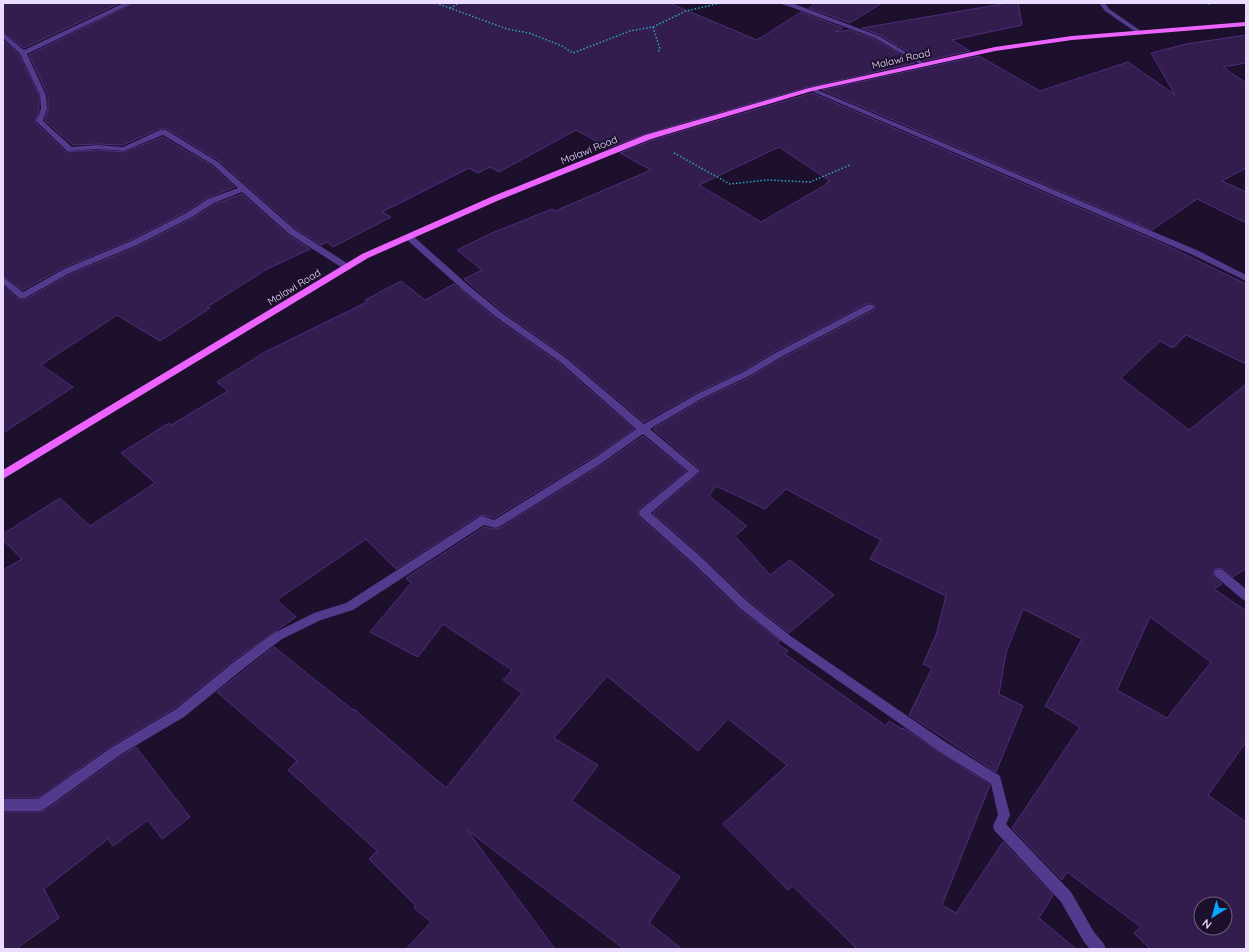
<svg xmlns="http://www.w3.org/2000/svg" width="1249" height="952" font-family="Quicksand,sans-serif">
	<rect width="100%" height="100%" fill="#1c102c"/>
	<!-- building -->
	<g fill="#331c4e" stroke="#502d7b" fill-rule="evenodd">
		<polygon points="3,3 120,3 24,48 3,32"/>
		<polygon points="133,3 669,3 757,40 801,12 843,28 835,32 849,30 874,39 915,63 809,87 645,134 609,148 576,130 499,172 490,167 478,173 469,168 382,212 391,217 333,247 327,242 321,245 296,229 219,161 167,129 159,129 123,145 97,144 73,145 45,121 48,109 48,95 29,55"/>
		<polygon points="816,3 882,3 850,23 809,8"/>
		<polygon points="1008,3 1018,3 1022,25 952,40 970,51 924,61 880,35 862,28"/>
		<polygon points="1246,35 1246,63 1223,67 1246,83 1246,168 1222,181 1246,192 1246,223 1197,199 1152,230 822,90 979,56 1040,91 1128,62 1175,95 1151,53 1186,44"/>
		<polygon points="3,40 19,55 39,95 39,109 35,122 66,152 97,150 124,152 163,137 212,166 235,187 207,198 185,212 130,240 63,268 23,290 3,276"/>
		<path d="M812,93L1168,246L1246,284V364L1186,335L1173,348L1160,341L1121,378L1189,430L1246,384V568L1233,577L1224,569L1219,568L1215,569L1213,573L1214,577L1222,584L1214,589L1246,611V742L1208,795L1246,822V949H1150L1134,933L1141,927L1067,872L1062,880L1012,828L1080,727L1045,706L1082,639L1023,609L1006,653L999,694L1023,706L996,772L909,715L932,668L923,664L936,635L946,596L870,559L881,540L786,489L765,509L716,486L709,496L747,526L735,536L770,575L790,560L834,595L789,633L750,602L701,555L653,513L702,471L653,429L704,399L752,376L782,358L874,310L875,308L874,304H866L774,352L744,370L696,393L644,422L567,357L503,312L464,279L482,270L457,250L492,233L552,209L555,211L651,170L620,153L652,140ZM779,147L830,181L826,183L827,184L761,222L699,185ZM1150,617L1211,662L1167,718L1117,690ZM1201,904H1225V928H1201Z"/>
		<polygon points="242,194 288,235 310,249 267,269 207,307 210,308 160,341 117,315 41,365 73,387 3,433 3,286 18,299 26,299 71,274 138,246 193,218 215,204"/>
		<polygon points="401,281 425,300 454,284 495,318 559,363 634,429 592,458 494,518 484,515 478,516 396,569 366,539 277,600 296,617 234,660 175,708 111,746 38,798 3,798 3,570 22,559 3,540 3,534 60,498 90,526 155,483 121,453 169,423 171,425 228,391 217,382 265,352 367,302 365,300"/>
		<polygon points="643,436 686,471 639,509 638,513 639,517 691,563 740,610 780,641 777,643 788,651 785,654 886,726 889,721 902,729 903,728 990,785 942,905 956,913 1003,842 1053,895 1039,918 1076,949 857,949 793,886 788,890 723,824 787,765 728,719 698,751 607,676 554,738 598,765 572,801 680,877 649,923 682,949 624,949 467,830 555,949 406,949 431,922 414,908 416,906 369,859 377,851 288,770 297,761 217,692 274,647 353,710 354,709 446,788 522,693 503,680 512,670 443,624 418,657 370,632 411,583 406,578 484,527 495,529 500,528 600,466"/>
		<polygon points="136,747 190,817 162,839 148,820 113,846 108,839 44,889 59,918 16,949 3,949 3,812 40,812 46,810 121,756"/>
	</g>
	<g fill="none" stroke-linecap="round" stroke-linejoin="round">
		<!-- path -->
		<g stroke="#2ca5c3" stroke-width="1.5" stroke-dasharray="1.5 2" stroke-linecap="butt">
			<polyline points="436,3 507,29 529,33 562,46 573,53 630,31 653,27 686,11 721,3"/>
			<polyline points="1201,3 1210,4"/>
			<polyline points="450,8 460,3"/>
			<polyline points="653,27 660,49 658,52"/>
			<polyline points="674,153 730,184 767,180 810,182 850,165"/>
		</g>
		<!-- street -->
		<g fill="#523a8d" fill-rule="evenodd">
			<polygon points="124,3 132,3 27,54 46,95 47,109 43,121 72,147 97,145 123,147 160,130 166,130 218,162 295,230 350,265 351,267 350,269 344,269 289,234 242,192 214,203 192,217 137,245 70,273 25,298 19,298 3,284 3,277 23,292 64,269 131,241 186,213 208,199 238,188 213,165 163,135 124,151 97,149 70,151 67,151 36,121 41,109 40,95 20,54 3,38 3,33 24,50"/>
			<polygon points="777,3 792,3 879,36 926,64 921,65 875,38 788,6"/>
			<polygon points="1099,3 1105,3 1109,9 1141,31 1141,33 1137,33 1105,11"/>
			<polygon points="809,88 813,88 1199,251 1246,275 1246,281 1193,255 809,90"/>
			<polygon points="406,235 412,235 469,286 502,313 566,358 644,424 697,394 745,371 775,353 867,305 873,305 874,307 873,309 781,357 751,375 703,398 650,429 700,471 651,513 700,556 749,603 792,637 944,741 1000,776 1010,815 1006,824 1071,892 1094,932 1104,944 1106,949 1090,949 1084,942 1061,902 994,830 993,826 998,815 991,784 936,749 784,643 741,609 692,562 640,516 639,513 640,510 688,471 643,434 599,465 499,527 495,528 484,525 353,610 321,620 282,639 243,669 184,717 120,755 45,809 40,811 3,811 3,799 38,799 112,747 176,709 235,661 274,633 314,613 346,603 479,517 483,516 494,520 593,459 636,429 560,362 496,317 463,290 406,239"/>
			<polygon points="1219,569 1223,570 1246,589 1246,601 1242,599 1215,576 1214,573 1215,570"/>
		</g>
		<!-- primary -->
		<polygon fill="#ed63ff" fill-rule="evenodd" points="1246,22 1246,26 1072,40 995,51 812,91 651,139 497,201 368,258 3,479 3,470 362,254 491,197 645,135 809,88 995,47 1072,36"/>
	</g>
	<g text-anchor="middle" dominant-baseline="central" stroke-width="4" stroke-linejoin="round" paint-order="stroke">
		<!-- far-street labels -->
		<g font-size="10" fill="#e9dcff" stroke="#1c102c">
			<text transform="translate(901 59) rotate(-13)">Malawi Road</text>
			<text transform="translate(589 150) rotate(-22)">Malawi Road</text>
			<text transform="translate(294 287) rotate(-31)">Malawi Road</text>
		</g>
	</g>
	<!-- border -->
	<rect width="1249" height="952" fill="none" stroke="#e9dcff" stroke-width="8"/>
	<!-- north arrow -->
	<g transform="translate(1213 916) rotate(217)"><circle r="19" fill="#1c102c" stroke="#6e6280"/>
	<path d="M0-3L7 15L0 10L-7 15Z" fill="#08a7ff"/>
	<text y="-6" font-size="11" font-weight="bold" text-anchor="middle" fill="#e9dcff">N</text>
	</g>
</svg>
